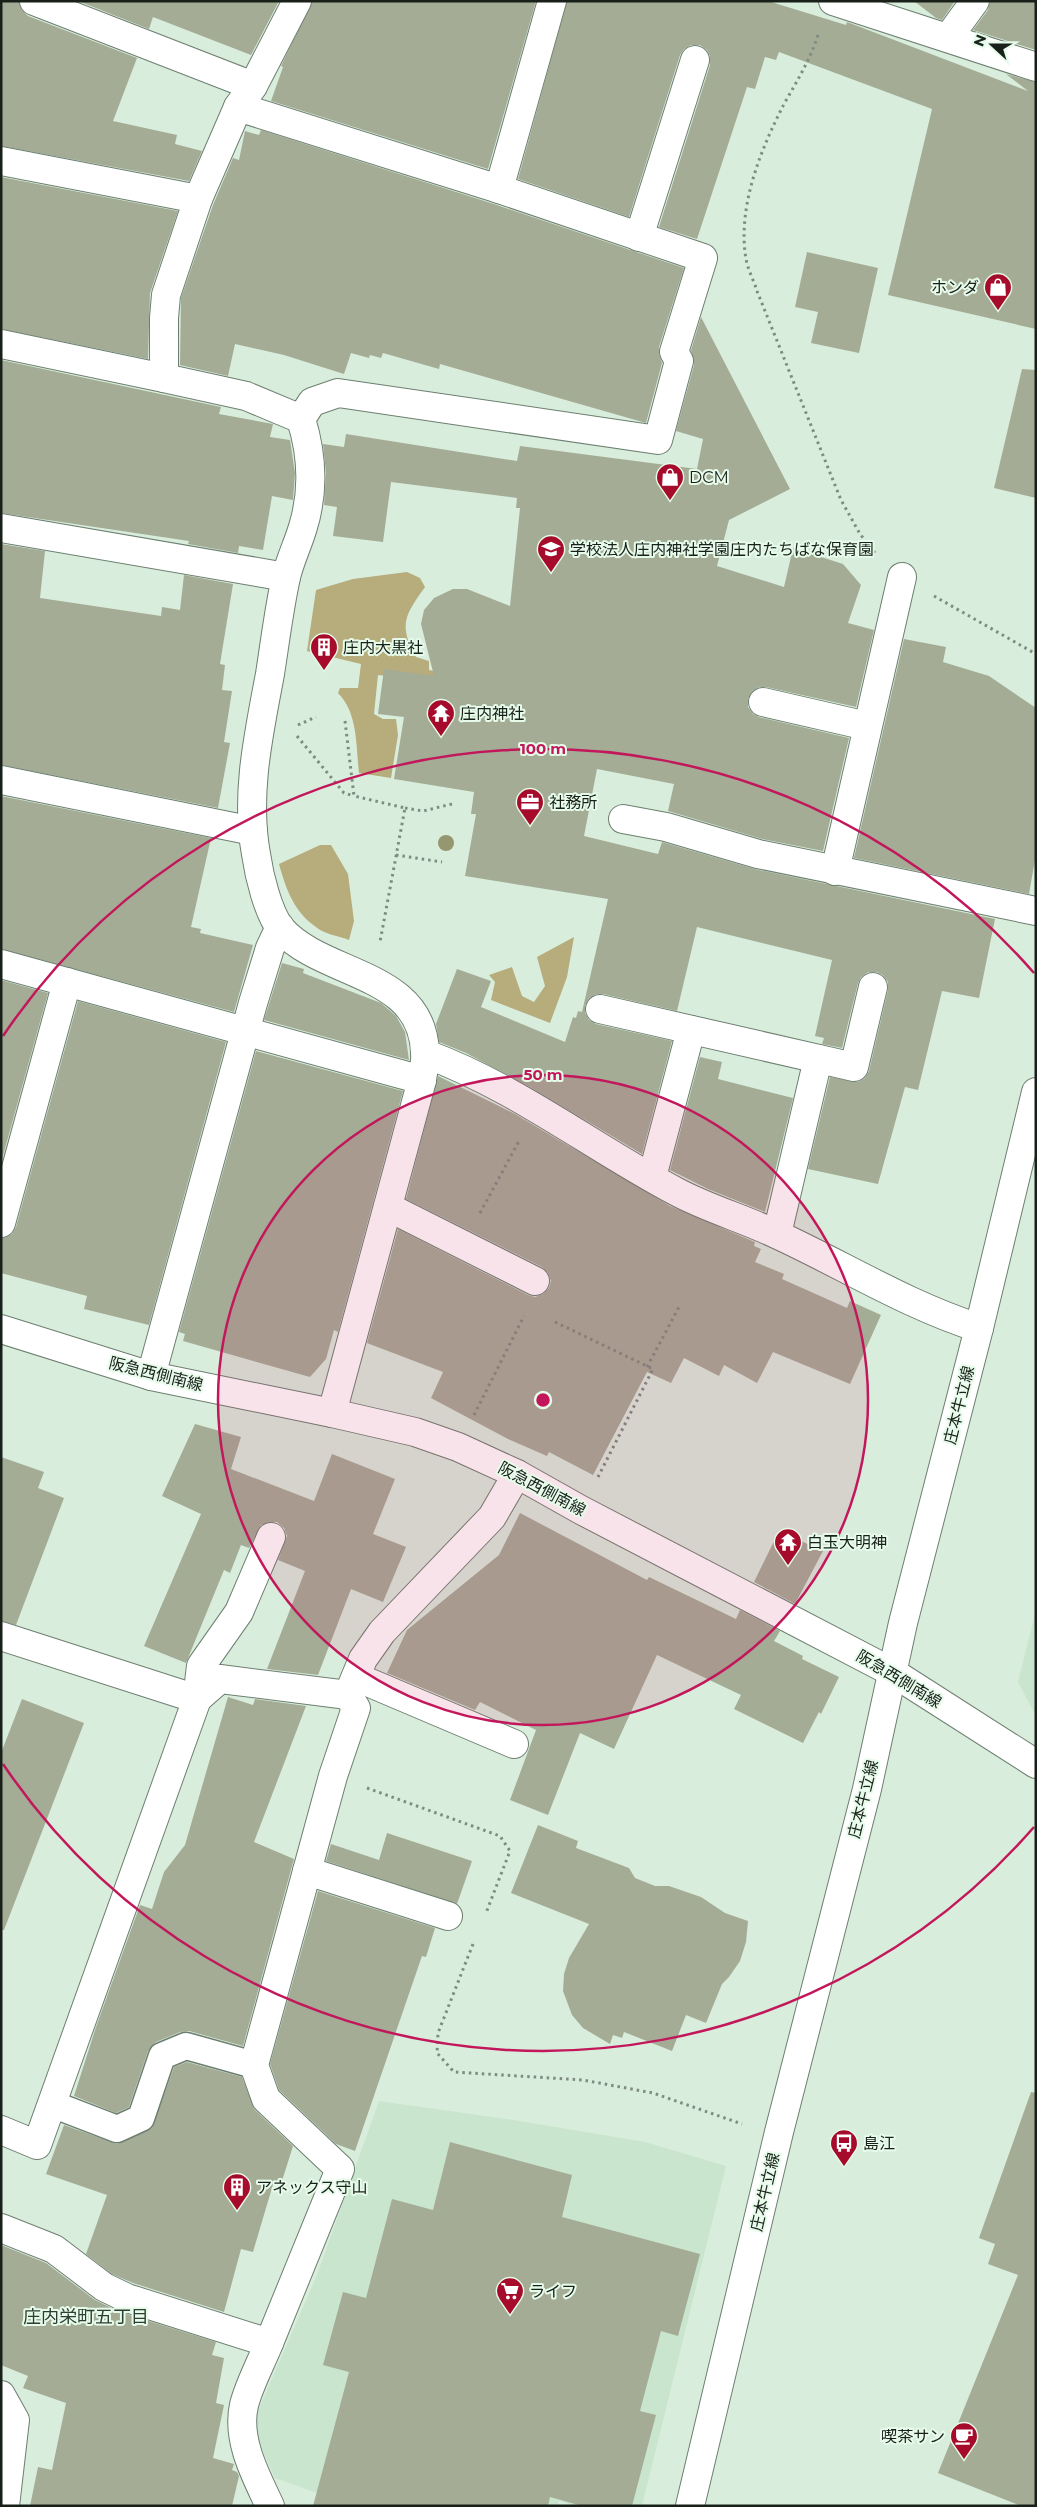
<svg xmlns="http://www.w3.org/2000/svg" width="1037" height="2507" font-family="Montserrat,'Noto Sans JP',sans-serif">
	<rect width="100%" height="100%" fill="#d9eddc"/>
	<!-- built -->
	<g fill="#cae5ce">
		<polygon points="1036,1610 1036,1716 1018,1682"/>
		<polygon points="379,2101 514,2120 645,2142 726,2166 642,2506 576,2506 559,2501 557,2506 353,2506 275,2478 255,2433 257,2413 317,2275"/>
	</g>
	<!-- forest -->
	<g fill="#b6ac7c">
		<path d="M407,572L420,578L425,587C405,615 398,625 416,657L429,661V670L461,677L406,678L378,675L374,714L383,719H396L398,735L391,778L359,773C356,746 358,713 338,693L340,688H358L361,664L307,651L316,590L353,579Z"/>
		<path d="M320,845H331L348,874L354,921L349,940C339,936 324,934 316,927C294,912 286,889 279,864Z"/>
		<polygon points="574,937 567,977 550,1023 491,1000 495,982 489,975 512,967 522,996 534,1002 545,986 537,957"/>
	</g>
	<!-- building -->
	<g fill="#a4ac96">
		<polygon points="1,1 19,1 22,10 28,16 137,58 113,121 177,135 175,144 202,151 189,181 1,146"/>
		<polygon points="78,1 279,1 251,55 153,17 149,29"/>
		<polygon points="312,1 536,1 488,169 271,101 283,67 281,66"/>
		<polygon points="567,1 768,1 846,25 847,22 855,25 1028,91 1006,74 1036,82 1036,329 888,295 932,109 779,52 776,60 765,57 755,89 747,87 697,239 659,227 710,65 710,56 707,50 700,45 691,45 684,49 680,55 629,217 518,179"/>
		<polygon points="914,1 955,1 942,20 936,18"/>
		<polygon points="990,1 1036,1 1036,50 973,30 988,10"/>
		<polygon points="261,130 494,204 684,268 659,347 659,354 662,363 646,423 440,364 439,369 383,353 381,358 370,355 369,358 351,353 344,374 284,355 235,344 228,376 180,365 181,298 213,205 233,158 239,160 245,131 259,135"/>
		<polygon points="1,177 178,211 150,293 148,359 1,329"/>
		<polygon points="807,252 878,268 859,353 811,343 818,312 795,307"/>
		<polygon points="701,317 790,489 729,520 717,566 784,587 793,548 843,564 861,585 848,623 874,630 856,707 766,687 759,687 752,691 748,699 748,707 753,714 759,717 849,738 823,851 762,839 668,811 674,784 597,769 584,836 658,854 662,842 755,869 995,919 979,998 942,991 918,1090 905,1087 878,1184 808,1169 830,1077 858,1082 865,1078 869,1071 888,990 888,982 883,975 877,972 868,972 861,977 858,983 842,1048 822,1044 824,1038 815,1036 832,960 697,927 677,1011 603,994 596,994 589,998 585,1005 585,1013 589,1020 596,1024 672,1041 642,1154 530,1087 466,1053 439,1042 436,1024 457,969 491,981 481,1007 565,1042 573,1017 576,1018 578,1011 582,1012 608,899 465,876 476,814 471,814 474,792 394,779 404,717 378,714 384,669 434,676 421,624 424,610 434,598 453,589 467,589 510,606 520,508 516,508 517,498 391,482 383,542 333,536 337,507 324,505 326,473 323,444 344,447 346,434 517,461 520,446 697,469 703,439 676,431 694,365 691,350"/>
		<polygon points="1,360 221,407 219,414 273,424 270,437 290,440 295,473 293,500 272,496 263,550 239,546 238,553 188,544 189,541 1,513"/>
		<polygon points="1022,369 1036,370 1036,498 994,488"/>
		<polygon points="1,544 45,551 40,598 161,616 162,607 180,610 184,575 233,584 220,664 225,665 222,690 232,691 224,742 230,743 218,808 1,765"/>
		<polygon points="904,639 946,647 943,662 989,676 1036,708 1036,854 1029,894 854,858"/>
		<polygon points="1,796 211,838 191,927 201,929 200,933 253,945 234,1012 1,949"/>
		<polygon points="282,963 304,969 303,973 381,1003 396,1016 405,1032 409,1060 264,1020"/>
		<polygon points="1,980 48,993 1,1163"/>
		<polygon points="78,1001 226,1042 149,1325 84,1309 87,1296 1,1273 1,1238 12,1234 16,1227"/>
		<polygon points="256,1051 403,1091 338,1332 334,1330 326,1359 310,1377 183,1341 185,1334 179,1332"/>
		<polygon points="700,1057 722,1062 718,1079 793,1098 765,1212 708,1189 670,1170"/>
		<polygon points="438,1076 515,1114 670,1206 755,1242 754,1246 761,1249 755,1262 784,1274 782,1279 847,1308 850,1301 881,1315 850,1384 773,1352 757,1383 724,1365 719,1376 684,1358 671,1383 647,1372 593,1475 549,1452 547,1456 508,1439 431,1398 443,1372 367,1343 398,1229 528,1295 535,1297 543,1294 549,1288 551,1281 548,1273 542,1267 406,1199"/>
		<polygon points="195,1424 241,1437 231,1469 314,1501 332,1454 395,1479 373,1534 406,1547 383,1602 351,1589 318,1675 267,1669 305,1571 278,1560 287,1536 284,1528 277,1522 269,1522 261,1525 249,1548 241,1545 230,1573 224,1570 186,1663 144,1646 201,1514 162,1496"/>
		<polygon points="1,1457 44,1472 38,1488 64,1498 16,1625 1,1621"/>
		<polygon points="520,1513 647,1580 649,1577 736,1619 740,1610 780,1631 774,1641 803,1656 802,1659 839,1677 821,1714 819,1712 803,1743 734,1709 741,1695 657,1655 614,1749 580,1733 548,1815 510,1800 536,1730 480,1702 475,1710 387,1673 407,1630 499,1555"/>
		<polygon points="779,1531 823,1551 795,1604 754,1582"/>
		<polygon points="228,1697 253,1705 255,1699 306,1706 254,1842 294,1859 292,1866 243,2046 189,2031 180,2032 156,2042 148,2051 129,2107 116,2113 74,2096 96,2027 140,1905 152,1909 164,1872 185,1845"/>
		<polygon points="22,1699 84,1723 4,1930 1,1930 1,1753"/>
		<polygon points="538,1825 578,1841 576,1848 629,1868 635,1878 655,1886 669,1886 701,1897 725,1913 748,1921 746,1942 740,1961 729,1977 722,1984 706,2023 686,2015 672,2051 624,2032 622,2038 613,2035 610,2044 583,2028 572,2015 563,1991 564,1974 569,1958 589,1924 511,1893"/>
		<polygon points="387,1833 472,1861 457,1904 326,1861 331,1844 379,1860"/>
		<polygon points="318,1891 435,1928 426,1957 422,1956 355,2151 336,2144 279,2090 270,2064"/>
		<polygon points="187,2062 242,2077 255,2110 293,2146 281,2184 274,2181 253,2252 241,2249 224,2312 133,2283 112,2274 86,2254 107,2195 46,2174 64,2125 117,2144 152,2128 174,2067"/>
		<polygon points="1031,2092 1036,2093 1036,2506 1021,2506 938,2473 1018,2275 988,2264 995,2244 979,2238"/>
		<polygon points="450,2142 572,2175 562,2217 700,2254 678,2336 661,2331 640,2411 656,2415 632,2506 582,2506 550,2497 548,2506 313,2506 349,2372 323,2365 343,2292 366,2298 392,2199 433,2210"/>
		<polygon points="1,2245 46,2263 95,2300 120,2312 216,2342 212,2355 224,2358 216,2403 224,2405 213,2458 234,2464 232,2470 237,2472 239,2476 232,2506 30,2506 38,2467 52,2470 66,2403 23,2388 28,2376 1,2365"/>
	</g>
	<g fill="none" stroke-linecap="round" stroke-linejoin="round">
		<!-- lane casing -->
		<g stroke="#6d7f70" stroke-width="29">
			<polyline id="lane" points="52,2104 117,2129 141,2118 162,2056 186,2046 254,2065"/>
		</g>
		<!-- street casing -->
		<g stroke="#6d7f70" stroke-width="30">
			<g id="street">
				<polyline points="34,1 253,86"/>
				<polyline points="833,1 1036,67"/>
				<polyline points="948,38 975,1"/>
				<polyline points="238,107 499,189 552,1"/>
				<polyline points="1,161 198,199"/>
				<polyline points="639,237 695,60"/>
				<polyline points="1,344 164,378 164,318 166,295 198,199 238,107 253,86 297,1"/>
				<path d="M164,378L246,396L301,419C312,454 314,491 303,527C298,544 290,560 286,577C279,609 275,642 270,674C259,733 245,794 256,854C259,875 268,913 281,929C323,977 423,971 425,1053C426,1062 423,1071 422,1080L332,1413"/>
				<polyline points="301,419 312,402 338,393 658,440 679,361 674,352 703,258 499,189"/>
				<polyline points="1,528 286,577"/>
				<polyline points="763,702 867,726"/>
				<polyline points="1,780 253,831"/>
				<polyline points="623,819 666,827 758,854 1036,911"/>
				<polyline points="835,871 902,577"/>
				<polyline points="1,964 422,1080"/>
				<polyline points="600,1009 854,1067 873,987"/>
				<path d="M426,1054C516,1087 592,1147 677,1192C709,1209 745,1219 778,1235C845,1266 909,1306 979,1328"/>
				<polyline points="652,1177 691,1030"/>
				<polyline points="388,1207 535,1281"/>
				<polyline points="1,1223 67,982"/>
				<polyline points="777,1234 818,1059"/>
				<polyline points="151,1376 253,1003 270,948 280,927"/>
				<polyline points="1,1636 197,1699 220,1679 348,1695 363,1659 382,1632 492,1517 517,1474"/>
				<polyline points="356,1677 514,1744"/>
				<polyline points="307,1871 448,1916"/>
				<polyline points="1,2130 37,2145 197,1699 201,1666 239,1612 271,1537"/>
				<polyline points="1,2228 54,2249 104,2287 127,2298 269,2343 340,2169 266,2099 254,2065 333,1776 356,1708 348,1695"/>
				<path d="M269,2343C261,2363 249,2385 244,2405C236,2440 256,2476 270,2506"/>
				<polyline points="1,2395 15,2420 5,2506"/>
			</g>
		</g>
		<!-- secondary casing -->
		<g stroke="#6d7f70" stroke-width="30">
			<g id="secondary">
				<polyline points="1,1329 151,1376 332,1413 415,1432 458,1447 517,1474 581,1510 892,1672 1036,1764"/>
				<polyline points="690,2506 779,2132 867,1789 903,1623 979,1328 1036,1092"/>
			</g>
		</g>
		<!-- path -->
		<g stroke="#7e8c80" stroke-width="3" stroke-dasharray="2.5 4" stroke-linecap="butt">
			<path d="M818,35C810,60 797,81 784,104C761,149 737,207 746,259C748,270 754,281 757,291L841,500L860,534L875,553"/>
			<polyline points="934,596 1036,654"/>
			<polyline points="345,721 354,796 405,808 380,942"/>
			<polyline points="298,725 316,717"/>
			<polyline points="297,736 344,793 354,796"/>
			<polyline points="405,808 423,811 452,804"/>
			<polyline points="396,855 442,862"/>
			<polyline points="480,1213 519,1141"/>
			<polyline points="555,1322 653,1369 598,1477"/>
			<polyline points="647,1367 679,1307"/>
			<polyline points="474,1415 524,1316"/>
			<polyline points="367,1788 500,1836 510,1851 486,1913"/>
			<polyline points="473,1944 438,2033 437,2053 454,2072 583,2080 653,2093 742,2124"/>
		</g>
		<!-- lane -->
		<use href="#lane" stroke="#fff" stroke-width="26"/>
		<!-- street -->
		<use href="#street" stroke="#fff" stroke-width="28"/>
		<!-- secondary -->
		<use href="#secondary" stroke="#fff" stroke-width="28"/>
	</g>
	<!-- trees -->
	<circle fill="#949770" cx="446" cy="843" r="8"/>
	<!-- distance rings -->
	<circle cx="543" cy="1400" r="325" fill="#c2185b" fill-opacity=".12"/>
	<g fill="none" stroke="#c2185b" stroke-width="2.5">
		<circle cx="543" cy="1400" r="325"/>
		<path d="M1034 1827A651 651 0 0 1 3 1764M3 1036A651 651 0 0 1 1034 973"/>
	</g>
	<!-- icons -->
	<defs>
		<g id="shop-pin" transform="scale(1.4375)"><path d="M0 17L-7.5 6A9.5 9.5 0 1 1 7.5 6Z" fill="#a60b2c" stroke="#e6fbe9"/><path d="M-5-2.5h2.3a2.7 3.5 0 0 1 5.4 0H5L5.5 6h-11ZM-1.5-2.5h3a1.5 2.3 0 0 0-3 0Z" fill="#fff"/></g>
		<g id="school-pin" transform="scale(1.4375)"><path d="M0 17L-7.5 6A9.5 9.5 0 1 1 7.5 6Z" fill="#a60b2c" stroke="#e6fbe9"/><path d="M0-5L7-2L0 1L-7-2ZM-4 1L0 2.5L4 1V4Q0 6-4 4Z" fill="#fff"/></g>
		<g id="building-pin" transform="scale(1.4375)"><path d="M0 17L-7.5 6A9.5 9.5 0 1 1 7.5 6Z" fill="#a60b2c" stroke="#e6fbe9"/><path d="M-4-6H4V6H1V3H-1V6H-4ZM-2.5-4.3h1.7v1.8h-1.7ZM.8-4.3h1.7v1.8H.8ZM-2.5-1h1.7V.8h-1.7ZM.8-1h1.7V.8H.8Z" fill="#fff"/></g>
		<g id="temple-pin" transform="scale(1.4375)"><path d="M0 17L-7.5 6A9.5 9.5 0 1 1 7.5 6Z" fill="#a60b2c" stroke="#e6fbe9"/><path d="M0-6L5-2H3V0L6.5 2.5H4V6H1.5V3h-3V6H-4V2.5H-6.5L-3 0V-2H-5Z" fill="#fff"/></g>
		<g id="office-pin" transform="scale(1.4375)"><path d="M0 17L-7.5 6A9.5 9.5 0 1 1 7.5 6Z" fill="#a60b2c" stroke="#e6fbe9"/><path d="M-6-3h4V-5.5h4V-3h4V5H-6ZM-1-4.5V-3h2v-1.5ZM-6 0V1H6V0Z" fill="#fff"/></g>
		<g id="bus-pin" transform="scale(1.4375)"><path d="M0 17L-7.5 6A9.5 9.5 0 1 1 7.5 6Z" fill="#a60b2c" stroke="#e6fbe9"/><path d="M-5-6H5V4H4V6H2V4H-2V6H-4V4H-5ZM-3.5-4V0h7V-4ZM-3.5 1.2v1.5H-2V1.2ZM2 1.2v1.5H3.5V1.2Z" fill="#fff"/></g>
		<g id="supermarket-pin" transform="scale(1.4375)"><path d="M0 17L-7.5 6A9.5 9.5 0 1 1 7.5 6Z" fill="#a60b2c" stroke="#e6fbe9"/><path d="M-6-5.5h2.5l.6 2H6L4.5 2H-2.5L-4.4-4H-6ZM-1.5 3.2a1.3 1.3 0 1 0 .1 0ZM3 3.2a1.3 1.3 0 1 0 .1 0Z" fill="#fff"/></g>
		<g id="cafe-pin" transform="scale(1.4375)"><path d="M0 17L-7.5 6A9.5 9.5 0 1 1 7.5 6Z" fill="#a60b2c" stroke="#e6fbe9"/><path d="M-5.5-4.5H6V0H3Q3 3.5 0 3.5H-2.5Q-5.5 3.5-5.5 0ZM3-3.2v2h1.7v-2ZM-6 4.5H4V6H-6Z" fill="#fff"/></g>
	</defs>
	<g fill-rule="evenodd">
		<use href="#shop-pin" x="998" y="287"/>
		<use href="#shop-pin" x="670" y="477"/>
		<use href="#school-pin" x="551" y="549"/>
		<use href="#building-pin" x="324" y="647"/>
		<use href="#temple-pin" x="441" y="713"/>
		<use href="#office-pin" x="530" y="802"/>
		<use href="#temple-pin" x="788" y="1542"/>
		<use href="#bus-pin" x="844" y="2143"/>
		<use href="#building-pin" x="237" y="2187"/>
		<use href="#supermarket-pin" x="510" y="2291"/>
		<use href="#cafe-pin" x="964" y="2436"/>
	</g>
	<g text-anchor="middle" dominant-baseline="central" stroke-width="4" stroke-linejoin="round" paint-order="stroke">
		<!-- poi labels -->
		<g font-size="16" fill="#19201a" stroke="#e6fbe9" text-anchor="start">
			<text x="979" y="287" text-anchor="end">ホンダ</text>
			<text x="689" y="477">DCM</text>
			<text x="570" y="549">学校法人庄内神社学園庄内たちばな保育園</text>
			<text x="343" y="647">庄内大黒社</text>
			<text x="460" y="713">庄内神社</text>
			<text x="549" y="802">社務所</text>
			<text x="807" y="1542">白玉大明神</text>
			<text x="863" y="2143">島江</text>
			<text x="256" y="2187">アネックス守山</text>
			<text x="529" y="2291">ライフ</text>
			<text x="945" y="2436" text-anchor="end">喫茶サン</text>
		</g>
		<!-- street labels -->
		<g font-size="16" fill="#19201a" stroke="#e6fbe9">
			<text transform="translate(156 1374) rotate(14)">阪急西側南線</text>
			<text transform="translate(959 1405) rotate(-76)">庄本牛立線</text>
			<text transform="translate(542 1489) rotate(28)">阪急西側南線</text>
			<text transform="translate(899 1679) rotate(31)">阪急西側南線</text>
			<text transform="translate(863 1799) rotate(-76)">庄本牛立線</text>
			<text transform="translate(765 2192) rotate(-77)">庄本牛立線</text>
		</g>
		<!-- neighbourhood labels -->
		<g font-size="18" fill="#2d3e30" stroke="#e6fbe9">
			<text x="86" y="2317">庄内栄町五丁目</text>
		</g>
	</g>
	<circle cx="543" cy="1400" r="8" fill="#c2185b" stroke="#e6fbe9" stroke-width="2.5"/>
	<g font-size="15" text-anchor="middle" font-weight="bold" fill="#c2185b" stroke="#e6fbe9" stroke-width="4" stroke-linejoin="round" paint-order="stroke">
		<text x="543" y="754">100 m</text>
		<text x="543" y="1080">50 m</text>
	</g>
	<!-- border -->
	<rect width="1037" height="2507" fill="none" stroke="#19201a" stroke-width="5"/>
	<!-- north arrow -->
	<g transform="translate(992 45) rotate(291)" stroke="#e6fbe9" stroke-width="4" paint-order="stroke">
	<path d="M0-4L9 19L0 12L-9 19Z" fill="#19201a"/>
	<text y="-8" font-size="14" font-weight="bold" text-anchor="middle" fill="#19201a">N</text>
	</g>
</svg>
